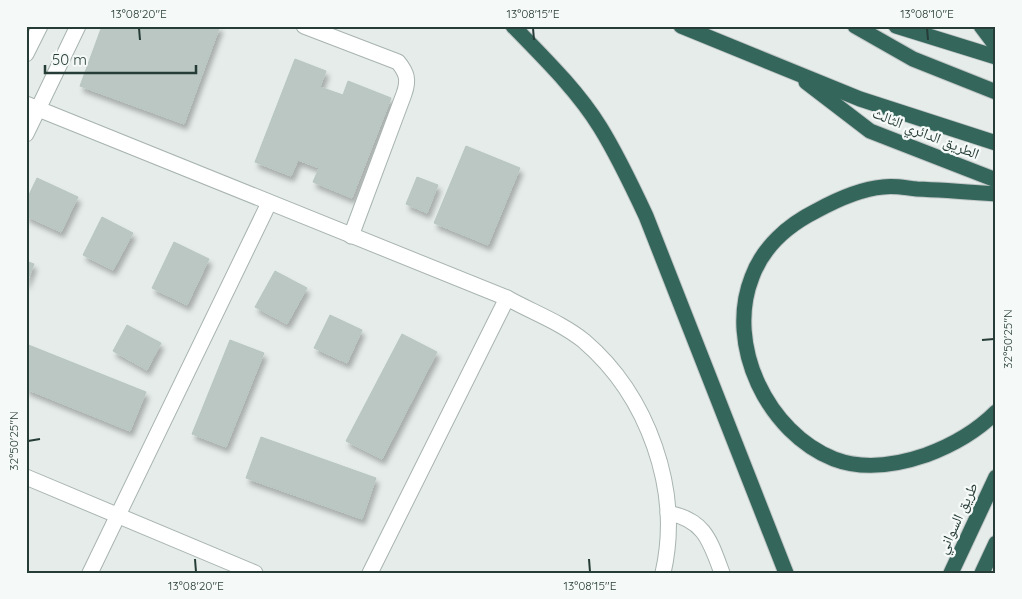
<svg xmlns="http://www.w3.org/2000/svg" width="1022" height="599" font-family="Quicksand,'Noto Naskh Arabic',sans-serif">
	<defs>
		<filter id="shadow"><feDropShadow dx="3" dy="5.5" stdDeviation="2.5" flood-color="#0004"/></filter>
	</defs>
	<rect width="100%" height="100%" fill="#e5ece9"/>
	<!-- building -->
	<g fill="#bac7c2" stroke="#b8c6c0" filter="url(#shadow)">
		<polygon points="102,26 220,26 184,124 80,86"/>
		<polygon points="295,59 326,71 320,87 343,95 348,81 391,98 352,198 313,182 319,168 298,160 291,176 255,162"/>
		<polygon points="466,146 520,168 488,245 434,223"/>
		<polygon points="417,177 438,185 427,213 406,204"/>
		<polygon points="37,178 78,197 61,232 26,216 26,201"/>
		<polygon points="102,217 133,233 113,270 83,255"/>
		<polygon points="174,242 209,259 187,305 152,288"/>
		<polygon points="26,261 34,264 26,284"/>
		<polygon points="275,271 307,288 287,324 255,307"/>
		<polygon points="330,315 362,330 347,363 314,348"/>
		<polygon points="127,325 161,343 147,370 113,351"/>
		<polygon points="402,334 437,352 382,459 346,441"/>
		<polygon points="230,340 264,353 226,447 192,434"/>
		<polygon points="26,344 146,392 130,431 26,389"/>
		<polygon points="261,437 376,478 362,519 246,478"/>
	</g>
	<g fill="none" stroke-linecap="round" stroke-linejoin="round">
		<!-- minor casing -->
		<g stroke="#a8b4b0" stroke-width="17">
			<g id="minor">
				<path d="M304,26L398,62C407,73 409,80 404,94L351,236"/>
				<polyline points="26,54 40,26"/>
				<path d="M26,104L507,298C532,312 562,323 584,341C648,396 682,490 663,573"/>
				<polyline points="26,134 78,26"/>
				<polyline points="26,477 255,573"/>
				<path d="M668,513C705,520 710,541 722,573"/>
				<polyline points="90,573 269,203"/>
				<polyline points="370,573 507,298"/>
			</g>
		</g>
		<!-- highway casing -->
		<g stroke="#c2c8c7" stroke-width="17">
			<g id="highway">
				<path d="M513,26C544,58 577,90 600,127C618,156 632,186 646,216L786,573"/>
				<polyline points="681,26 860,99 996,143"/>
				<polyline points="855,26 913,59 996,92"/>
				<polyline points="896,26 996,57"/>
				<polyline points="981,26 996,46"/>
				<polyline points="806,82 870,131 996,180"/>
				<path d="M996,194C969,192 943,190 917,189C906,188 894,185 883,187C860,189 836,200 816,211C788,225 763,247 752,277C725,345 768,433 834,459C863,470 897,465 926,455C953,445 976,432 996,412"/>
				<polyline points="951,573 996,477"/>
				<polyline points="982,573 996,543"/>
			</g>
		</g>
		<!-- minor -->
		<use href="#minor" stroke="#fff" stroke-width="15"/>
		<!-- highway -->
		<use href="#highway" stroke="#35665c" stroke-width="15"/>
	</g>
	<!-- ticks -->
	<path fill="none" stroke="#263c37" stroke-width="2" d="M139,28L140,40M533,28L534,40M927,28L928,40M982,340L994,339M28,441L40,439M195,559L196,572M589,559L590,572"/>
	<g text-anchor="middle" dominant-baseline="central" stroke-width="4.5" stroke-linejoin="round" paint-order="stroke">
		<!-- street labels -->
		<g font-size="15" fill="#263c37" stroke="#f5f9f7">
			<text transform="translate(926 133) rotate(22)">الطريق الدائري الثالث</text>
			<text transform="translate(957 518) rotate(-65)">طريق السواني</text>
		</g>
	</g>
	<!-- border -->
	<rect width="1022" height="599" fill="none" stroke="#f5f9f7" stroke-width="55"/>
	<!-- scale -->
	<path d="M45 65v8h151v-8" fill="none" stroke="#263c37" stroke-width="2.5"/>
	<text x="52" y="65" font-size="15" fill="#263c37" stroke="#f5f9f7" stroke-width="4" paint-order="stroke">50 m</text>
	<rect x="28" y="28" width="966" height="544" fill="none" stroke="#263c37" stroke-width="2"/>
	<g font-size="12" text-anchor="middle" fill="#263c37">
		<text x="139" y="18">13°08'20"E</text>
		<text x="533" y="18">13°08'15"E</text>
		<text x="927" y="18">13°08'10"E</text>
		<text transform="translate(1008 339) rotate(-90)" y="4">32°50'25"N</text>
		<text transform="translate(14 441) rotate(-90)" y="4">32°50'25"N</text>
		<text x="196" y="590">13°08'20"E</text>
		<text x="590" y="590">13°08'15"E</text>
	</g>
</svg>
